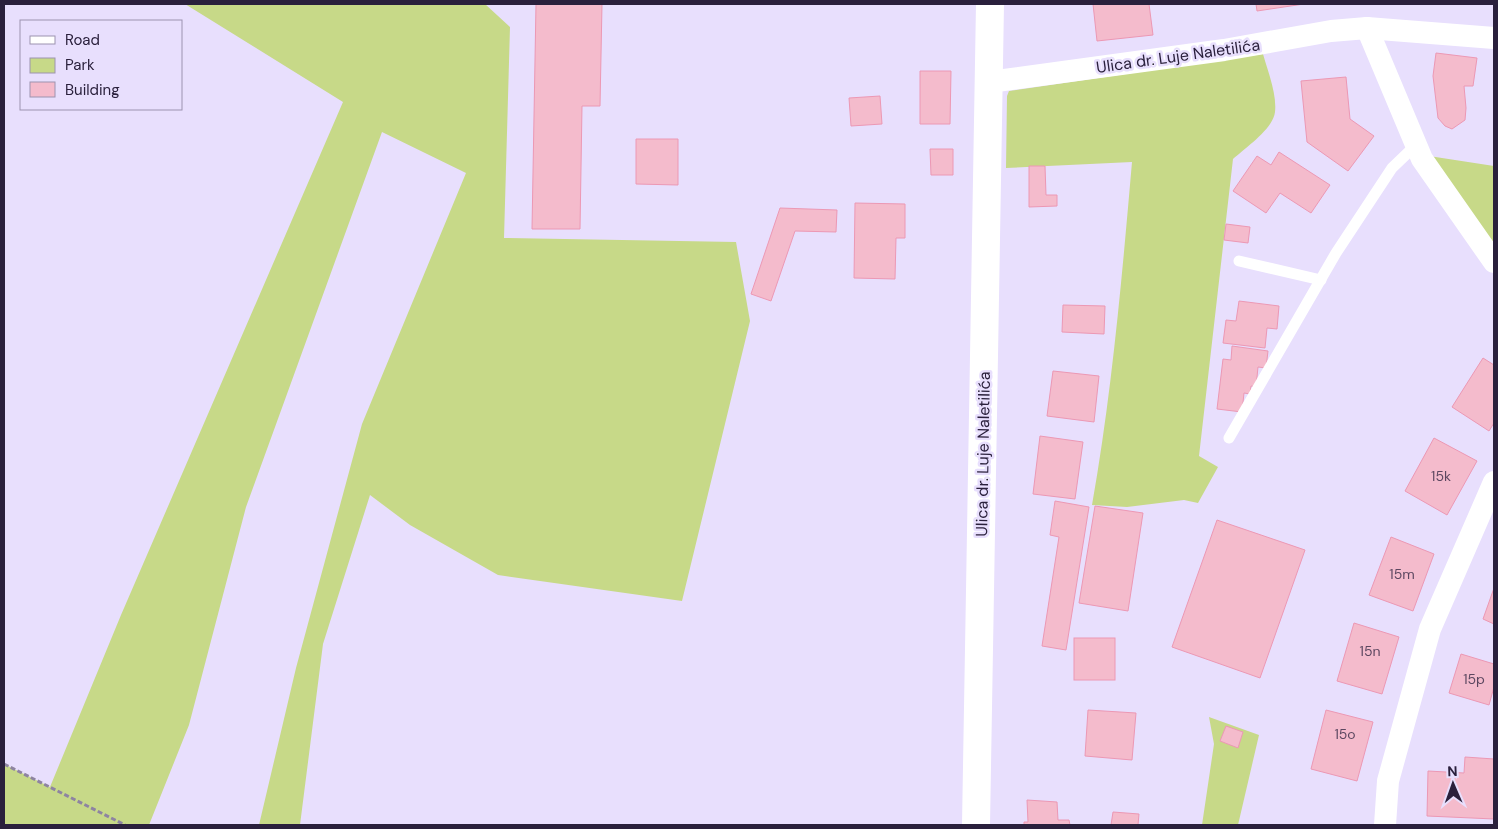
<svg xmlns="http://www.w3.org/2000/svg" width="1498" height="829" font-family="'DM Sans',sans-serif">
	<rect width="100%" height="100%" fill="#e8dffd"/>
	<!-- green -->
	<g fill="#c7d988">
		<polygon points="185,4 485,4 510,27 504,238 736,242 750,321 682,601 498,575 410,525 370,495 323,644 300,825 259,825 296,668 362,424 466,173 382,132 246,507 189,725 149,825 4,825 4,764 50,787 121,615 343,102"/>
		<path d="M1263,54C1268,72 1277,94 1275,112C1273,129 1245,148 1233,159L1199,456L1218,467L1198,503L1184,500L1127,507L1092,505C1112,392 1122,277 1132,162L1006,168L1007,96L1009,91Z"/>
		<polygon points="1429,156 1494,166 1494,245"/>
		<polygon points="1209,717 1259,735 1238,825 1202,825 1214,744"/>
	</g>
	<!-- building -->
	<g fill="#f4bbcc" stroke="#ec98b4">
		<polygon points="536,4 602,4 600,106 582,106 580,229 532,229"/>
		<polygon points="1093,4 1149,4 1153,35 1097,41"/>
		<polygon points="1256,4 1304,4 1257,11"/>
		<polygon points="1436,53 1477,58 1473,86 1464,86 1466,108 1465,120 1452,129 1445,126 1438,118 1433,76"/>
		<polygon points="920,71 951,71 950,124 920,124"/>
		<polygon points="1346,77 1350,119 1374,136 1348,171 1307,142 1301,81"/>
		<polygon points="880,96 882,124 851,126 849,98"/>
		<polygon points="636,139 678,139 678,185 636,184"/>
		<polygon points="930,149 953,149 953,175 931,175"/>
		<polygon points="1279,152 1330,185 1311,213 1280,193 1266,213 1233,191 1257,156 1271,165"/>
		<polygon points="1029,166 1045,166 1046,195 1057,195 1057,206 1029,207"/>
		<polygon points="855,203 905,204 905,238 896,238 895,279 854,278"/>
		<polygon points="780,208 837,210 836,232 795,231 771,301 751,294"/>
		<polygon points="1226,224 1250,227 1248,243 1224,240"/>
		<polygon points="1239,301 1279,306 1277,329 1267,328 1265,348 1223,343 1226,320 1236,321"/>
		<polygon points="1063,305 1105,306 1104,334 1062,332"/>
		<polygon points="1232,346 1268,351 1266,368 1258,367 1256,387 1251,386 1250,394 1244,393 1242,412 1217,409 1223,359 1231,360"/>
		<polygon points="1483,358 1494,365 1494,423 1489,431 1452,407"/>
		<polygon points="1053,371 1099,376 1094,422 1047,416"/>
		<polygon points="1040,436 1083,442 1075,499 1033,494"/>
		<polygon points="1434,438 1477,461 1447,515 1405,491"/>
		<polygon points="1055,501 1089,507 1066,650 1042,646 1059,537 1050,535"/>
		<polygon points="1095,506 1143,513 1128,611 1079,603"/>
		<polygon points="1217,520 1305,550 1260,678 1172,647"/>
		<polygon points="1391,537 1434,554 1413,611 1369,595"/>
		<polygon points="1494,588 1494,624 1483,619"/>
		<polygon points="1354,623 1399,637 1382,694 1337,681"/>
		<rect x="1074" y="638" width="41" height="42"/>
		<polygon points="1461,654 1494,664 1494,687 1489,705 1449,693"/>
		<polygon points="1088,710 1136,713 1132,760 1085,756"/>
		<polygon points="1326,710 1373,722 1357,781 1311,769"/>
		<polygon points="1226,726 1243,732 1238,748 1220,741"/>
		<polygon points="1465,757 1494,759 1494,819 1427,816 1428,771 1464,773"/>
		<polygon points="1027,800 1057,802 1058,820 1069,820 1070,825 1024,825 1024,822 1028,822"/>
		<polygon points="1113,812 1139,814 1138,825 1111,825"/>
	</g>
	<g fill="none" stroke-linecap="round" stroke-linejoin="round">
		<!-- path -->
		<polyline stroke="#8e84a1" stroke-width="3" stroke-dasharray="5 2.5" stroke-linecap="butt" points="4,764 125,825"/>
		<!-- service -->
		<g stroke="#fff" stroke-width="11">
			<polyline points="1239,261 1321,280"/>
			<polyline points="1229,438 1336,253 1392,168 1416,145"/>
		</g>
		<!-- minor -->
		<g stroke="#fff" stroke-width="22">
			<polyline points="1367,28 1422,159 1494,262"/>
			<polyline points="989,82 1224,50 1331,31 1367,28 1494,38"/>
			<polyline points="1385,825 1388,781 1430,629 1494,482"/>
		</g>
		<!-- secondary -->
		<polyline stroke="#fff" stroke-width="28" points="976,825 990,4"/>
	</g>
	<g text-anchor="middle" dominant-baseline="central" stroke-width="5" stroke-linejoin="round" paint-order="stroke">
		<!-- number labels -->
		<g font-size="14" fill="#5c4760">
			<text x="1441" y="476">15k</text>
			<text x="1402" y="574">15m</text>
			<text x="1370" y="651">15n</text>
			<text x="1474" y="679">15p</text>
			<text x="1345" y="734">15o</text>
		</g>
		<!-- street labels -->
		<g font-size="16" fill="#2a203c" stroke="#e8dffd">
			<text transform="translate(1178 56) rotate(-8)">Ulica dr. Luje Naletilića</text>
			<text transform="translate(983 454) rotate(-89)">Ulica dr. Luje Naletilića</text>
		</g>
	</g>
	<!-- border -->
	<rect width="1498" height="829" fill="none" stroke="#2a203c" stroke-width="10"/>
	<!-- legend -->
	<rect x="20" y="20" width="162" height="90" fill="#e8dffd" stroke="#9c93b0"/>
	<rect x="30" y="36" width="25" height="8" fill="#ffffff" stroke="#9c93b0"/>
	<text x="65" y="45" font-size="15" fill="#2a203c">Road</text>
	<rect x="30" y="58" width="25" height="15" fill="#c7d988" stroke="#9c93b0"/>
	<text x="65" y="70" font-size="15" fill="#2a203c">Park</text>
	<rect x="30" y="82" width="25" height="15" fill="#f4bbcc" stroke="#9c93b0"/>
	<text x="65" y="95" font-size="15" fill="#2a203c">Building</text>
	<!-- north arrow -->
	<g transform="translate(1453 784) rotate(358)" stroke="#e8dffd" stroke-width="4" paint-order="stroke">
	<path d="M0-4L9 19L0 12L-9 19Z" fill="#2a203c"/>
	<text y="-8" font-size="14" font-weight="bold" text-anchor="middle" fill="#2a203c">N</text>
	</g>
</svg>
